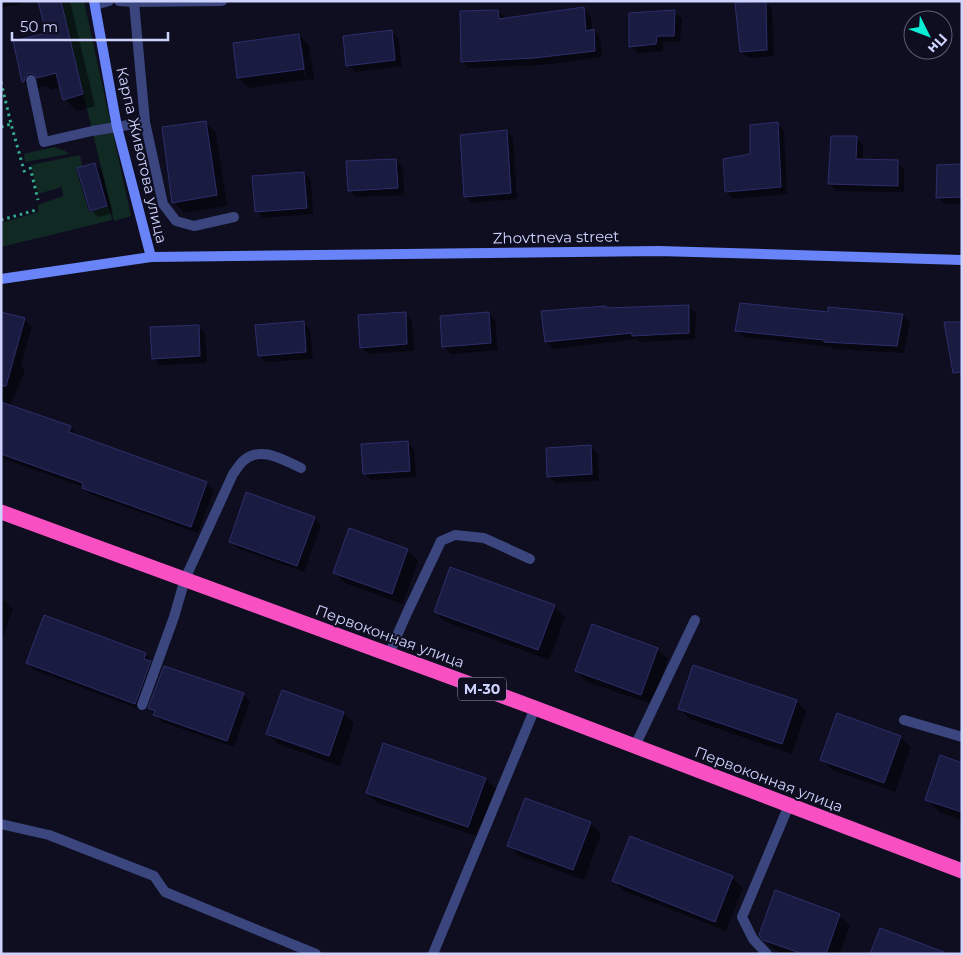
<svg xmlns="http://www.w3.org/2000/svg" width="963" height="955" font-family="Montserrat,sans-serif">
	<rect width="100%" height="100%" fill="#0e0e20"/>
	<!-- green -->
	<g fill="#112923">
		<polygon points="61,1 84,1 131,216 114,221"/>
		<polygon points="54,147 65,151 69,154 25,162 24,154"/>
		<polygon points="80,155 82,166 76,169 89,212 109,206 112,220 1,247 1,223 38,212 38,205 63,196 62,187 38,194 31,165"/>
	</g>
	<!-- shadow -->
	<g fill="#0007" fill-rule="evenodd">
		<polygon points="1,1 33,1 1,8"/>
		<polygon points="39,1 70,1 95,106 77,111 64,99 61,87 51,90 47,86 42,86 37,90 36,94 23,82 15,42 47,34"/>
		<polygon points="765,2 772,9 774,56 748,58 741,51"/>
		<polygon points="584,9 591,16 592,31 593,30 600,37 602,57 542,65 469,68 462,61 498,11 505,18 505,20"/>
		<polygon points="675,12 682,19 680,42 663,42 663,51 638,53 631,46"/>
		<polygon points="391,31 398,38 402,66 355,72 348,65"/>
		<path d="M299,35L309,46L314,79L249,88L239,78ZM299,45H302L306,75H304Z"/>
		<polygon points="206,123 216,133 227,206 184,213 174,202"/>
		<polygon points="777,124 784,131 787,194 733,199 726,192"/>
		<polygon points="506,131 513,138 517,199 472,203 465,196"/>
		<polygon points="856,138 863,145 863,161 897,162 904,169 904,192 836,191 829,184"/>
		<polygon points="396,160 403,167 404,195 356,197 349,190"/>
		<polygon points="95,164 102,171 113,213 98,217 91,210"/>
		<polygon points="962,166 962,204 945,204 938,197"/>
		<polygon points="304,173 311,180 313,214 263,218 256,211"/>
		<polygon points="689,306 696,313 695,339 640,342 637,339 553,349 546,342 608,309"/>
		<polygon points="405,313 412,320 414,351 368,354 361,347"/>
		<polygon points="488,313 495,320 498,350 451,354 444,347"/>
		<polygon points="829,313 903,315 910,322 904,353 832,349 831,347 744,337 737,330"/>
		<polygon points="1,314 25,320 32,327 21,365 25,370 10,406 70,427 77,434 77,436 207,483 214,490 198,533 90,494 83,487 1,458"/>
		<polygon points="303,322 310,329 313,359 266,362 259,355"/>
		<polygon points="198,326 205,333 207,363 160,365 153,358"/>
		<polygon points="407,442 414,449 416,477 371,480 364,473"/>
		<polygon points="591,447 598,454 599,481 555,483 548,476"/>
		<polygon points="314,518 321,525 304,572 237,548 230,541"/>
		<polygon points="350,530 408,550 418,561 403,604 345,583 334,572"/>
		<polygon points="1,600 6,602 13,609 1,642"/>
		<polygon points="554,606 565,617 549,660 446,622 435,612"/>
		<polygon points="657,649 668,659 652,704 587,682 577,671"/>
		<polygon points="145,654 152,661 151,664 157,670 142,710 35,670 28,663"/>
		<polygon points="282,692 344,713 354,724 340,766 278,744 268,734"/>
		<polygon points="243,694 250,701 234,747 162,722 149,708"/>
		<polygon points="796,701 806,711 792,754 690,719 679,708"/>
		<polygon points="900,737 911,747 895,792 833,770 822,760"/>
		<polygon points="962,764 962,820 940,813 927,799"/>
		<polygon points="485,779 496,789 479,837 378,803 367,792"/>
		<polygon points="590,823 601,834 584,880 520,856 509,846"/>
		<polygon points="732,878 743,888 726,931 624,891 613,880"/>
		<polygon points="839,915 850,925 840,954 786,954 775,950 760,935"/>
	</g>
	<!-- building -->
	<g fill="#1a1b40" stroke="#2d2e6b">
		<polygon points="38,1 61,1 83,94 63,100 56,73 37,78 34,74 29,73 25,77 24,82 22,82 13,41 46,33"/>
		<polygon points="758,1 766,1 767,50 740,52 735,3"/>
		<polygon points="584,7 586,31 594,29 595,51 534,58 461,62 460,11 498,10 499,19"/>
		<polygon points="675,10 674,36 657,36 656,44 629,47 629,13"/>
		<polygon points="392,30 395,60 346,66 343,36"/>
		<polygon points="299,34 304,69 237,78 233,43"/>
		<polygon points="206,121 217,195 172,203 162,127"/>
		<polygon points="778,122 781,187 725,192 723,159 750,154 750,125"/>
		<polygon points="507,130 511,193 464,197 460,135"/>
		<polygon points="831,136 857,136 856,159 898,160 898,186 828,184"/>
		<polygon points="396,159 398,188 348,191 346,161"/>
		<polygon points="95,163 107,206 90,211 77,168"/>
		<polygon points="962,164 962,197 936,198 937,165"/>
		<polygon points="304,172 307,208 255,212 252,176"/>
		<polygon points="740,303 828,312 828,307 903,314 897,346 824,342 824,340 735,331"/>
		<polygon points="689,305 689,333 632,336 632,333 545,342 541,311 606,306 607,308"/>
		<polygon points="1,312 25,318 6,386 1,386"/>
		<polygon points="406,312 407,344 360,348 358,315"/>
		<polygon points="489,312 491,343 442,347 440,316"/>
		<polygon points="304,321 306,352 258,356 255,325"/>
		<polygon points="944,322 962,322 962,372 953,373"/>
		<polygon points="199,325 200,356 152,359 150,327"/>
		<polygon points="1,402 71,426 69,432 207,482 191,527 82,488 83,483 1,454"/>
		<polygon points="408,441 410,471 363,474 361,444"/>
		<polygon points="591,445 592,474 547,477 546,448"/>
		<polygon points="246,492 315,517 297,566 229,542"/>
		<polygon points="349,528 408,549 392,594 333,573"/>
		<polygon points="450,567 555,605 538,650 434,612"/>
		<polygon points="44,615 146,653 144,659 151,661 135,704 26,663"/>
		<polygon points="592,624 658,648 641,695 575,671"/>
		<polygon points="693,665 797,700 782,744 678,709"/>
		<polygon points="164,666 244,693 227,741 153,715 155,711 148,708"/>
		<polygon points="282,690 344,712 329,756 266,734"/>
		<polygon points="837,713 901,736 884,783 820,760"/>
		<polygon points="383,743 486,778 468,827 366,793"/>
		<polygon points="940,755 962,763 962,812 925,800"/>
		<polygon points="525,798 591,822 573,870 507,846"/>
		<polygon points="630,836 733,876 715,922 612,881"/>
		<polygon points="775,890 840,914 826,954 803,954 763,940 759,935"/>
		<polygon points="880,928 944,952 944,954 870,954"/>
	</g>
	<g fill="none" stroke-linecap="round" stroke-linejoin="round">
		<!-- path -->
		<g stroke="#33ad8c" stroke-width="3" stroke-dasharray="2.5 4" stroke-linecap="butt">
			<polyline points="1,82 11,124 25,174"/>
			<polyline points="1,127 11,124"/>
			<polyline points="30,167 38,200"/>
			<polyline points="1,220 36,210"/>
		</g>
		<!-- lane -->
		<g stroke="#3a467d" stroke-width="10">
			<polyline points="31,80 44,142 92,131 117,127"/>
			<polyline points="904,720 962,737"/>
		</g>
		<!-- street -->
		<g stroke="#3a467d" stroke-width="10">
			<polyline points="119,1 134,2 222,1"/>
			<polyline points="134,2 145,122"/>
			<polyline points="95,5 109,1"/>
			<polyline points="117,127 145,122 163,204 176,221 194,226 234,217"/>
			<polyline points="389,654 406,615 441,541 455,535 484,538 530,559"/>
			<path d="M142,705L174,617L185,579L233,474C236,470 239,465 243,461C261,445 283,460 301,468"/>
			<polyline points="635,746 695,620"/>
			<polyline points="1,824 49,835 154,876 165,892 316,954"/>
			<polyline points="433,954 535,708"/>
			<polyline points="767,954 753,939 742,917 789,805"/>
		</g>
		<!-- secondary -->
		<g stroke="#6984f9" stroke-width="10">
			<polyline points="94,1 117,127 151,257"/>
			<polyline points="1,279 151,257 659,251 962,260"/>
		</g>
		<!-- highway -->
		<polyline stroke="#f84fc3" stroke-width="15" points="1,512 535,708 962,871"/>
	</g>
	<g text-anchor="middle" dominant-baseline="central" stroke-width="4" stroke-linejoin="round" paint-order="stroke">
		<!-- shield labels -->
		<rect fill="#0e0e20" stroke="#9498bb" stroke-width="1" x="458" y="677.5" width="48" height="23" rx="4"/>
		<g font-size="14" font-weight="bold" fill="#ced3fd">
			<text x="482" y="689">М-30</text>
		</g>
		<!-- street labels -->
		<g font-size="15" fill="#ced3fd" stroke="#0e0e20">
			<text transform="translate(142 155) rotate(77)">Карпа Животова улица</text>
			<text transform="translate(556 237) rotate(-1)">Zhovtneva street</text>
			<text transform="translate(390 636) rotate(20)">Первоконная улица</text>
			<text transform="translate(769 779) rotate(21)">Первоконная улица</text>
		</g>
	</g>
	<!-- border -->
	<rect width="963" height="955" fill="none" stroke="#ced3fd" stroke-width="5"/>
	<!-- north arrow -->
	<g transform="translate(928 35) rotate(132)"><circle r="24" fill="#0e0e20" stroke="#5b5d78"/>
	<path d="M0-4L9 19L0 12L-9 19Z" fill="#0aeed5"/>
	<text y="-8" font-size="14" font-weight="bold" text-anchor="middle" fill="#ced3fd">Пн</text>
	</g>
	<!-- scale -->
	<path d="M12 32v8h156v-8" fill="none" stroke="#ced3fd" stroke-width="2.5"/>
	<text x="20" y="32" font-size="15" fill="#ced3fd" stroke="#0e0e20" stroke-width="4" paint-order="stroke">50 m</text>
</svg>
